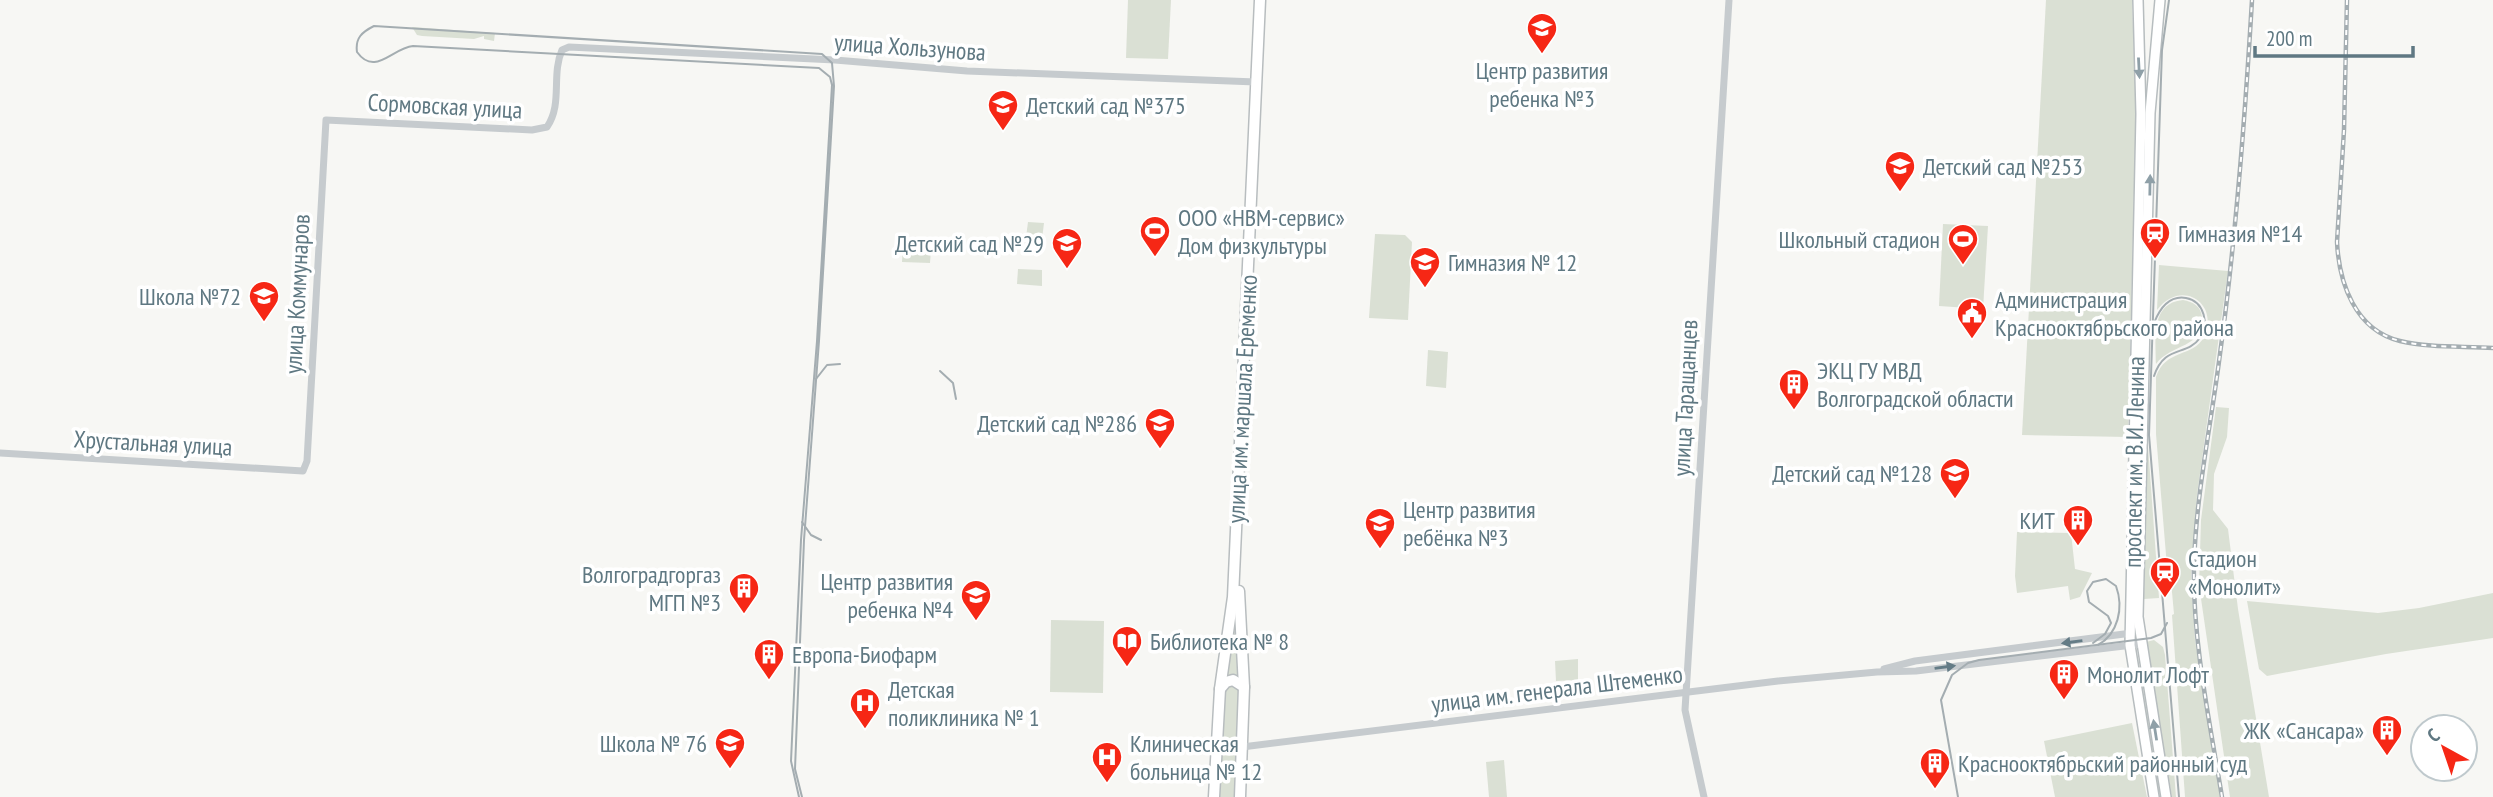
<svg xmlns="http://www.w3.org/2000/svg" width="2493" height="797" font-family="'PT Sans Narrow',sans-serif">
	<rect width="100%" height="100%" fill="#f7f7f4"/>
	<!-- green -->
	<g fill="#dae0d4">
		<polygon points="1128,0 1171,0 1168,59 1126,58"/>
		<polygon points="2046,0 2132,0 2136,111 2128,437 2022,435"/>
		<polygon points="412,27 495,33 494,41 484,39 484,36 474,39 422,36 417,35"/>
		<polygon points="1028,222 1044,223 1041,247 1025,245"/>
		<polygon points="1943,224 1988,226 1983,309 1939,306"/>
		<polygon points="1375,234 1405,235 1412,242 1408,320 1369,318"/>
		<polygon points="903,248 931,249 930,263 902,262"/>
		<path d="M2159,265L2228,271L2197,495L2191,575L2195,640L2220,797H2185L2172,615L2174,614L2171,581L2168,579L2156,434V377C2166,348 2193,358 2204,337C2220,303 2181,278 2157,310Z"/>
		<polygon points="1018,269 1042,270 1042,286 1017,284"/>
		<path d="M2183,300C2193,302 2201,306 2202,317C2205,348 2170,344 2156,364C2156,339 2150,303 2183,300Z"/>
		<polygon points="1428,350 1448,352 1446,388 1426,386"/>
		<polygon points="2216,407 2229,408 2227,437 2214,474 2213,510 2228,529 2238,609 2269,797 2230,797 2199,585 2201,520"/>
		<polygon points="2146,446 2148,446 2159,598 2144,599"/>
		<polygon points="2017,532 2071,533 2075,569 2092,573 2080,597 2070,600 2068,586 2017,593 2015,576"/>
		<polygon points="2493,593 2493,638 2386,654 2267,676 2259,669 2247,601 2378,613 2419,608"/>
		<polygon points="1233,615 1236,615 1237,675 1225,675"/>
		<polygon points="1051,620 1104,621 1103,693 1050,692"/>
		<polygon points="2154,640 2163,647 2165,655 2176,797 2172,797 2146,642"/>
		<polygon points="2136,656 2138,658 2161,797 2157,797"/>
		<polygon points="1578,659 1578,680 1556,681 1555,661"/>
		<polygon points="1231,685 1237,687 1238,692 1234,797 1219,797 1224,688"/>
		<polygon points="2132,723 2147,797 2055,797 2044,741"/>
		<polygon points="1504,760 1507,797 1489,797 1486,762"/>
	</g>
	<g fill="none" stroke-linecap="round" stroke-linejoin="round">
		<!-- major casing -->
		<g stroke="#b7bdbf" stroke-width="12">
			<g id="major">
				<polyline points="2138,0 2141,114 2130,645 2154,797"/>
				<polyline points="2160,0 2150,113 2138,617 2166,797"/>
			</g>
		</g>
		<!-- highway casing -->
		<g stroke="#b8bdbf" stroke-width="13">
			<g id="highway">
				<polyline points="1239,591 1244,687 1240,797"/>
				<polyline points="1220,689 1226,682 1233,680 1244,687"/>
				<polyline points="1214,797 1220,689 1233,597 1260,0"/>
			</g>
		</g>
		<!-- minor -->
		<g stroke="#c6cbce" stroke-width="7">
			<path d="M0,453L303,471L307,461L326,120L532,130L547,127C563,104 551,75 562,50L569,47L835,60L967,71L1256,82"/>
			<polyline points="1884,669 1915,661 2132,633"/>
			<polyline points="1242,747 1778,681 1877,672 1916,671 2141,644"/>
			<polyline points="1704,797 1685,710 1729,0"/>
		</g>
		<!-- major -->
		<use href="#major" stroke="#fff" stroke-width="9"/>
		<!-- highway -->
		<use href="#highway" stroke="#fff" stroke-width="10"/>
		<!-- tram -->
		<g stroke="#a4adb1" stroke-width="2">
			<polyline points="2169,0 2162,50 2149,435 2179,797"/>
			<polyline points="940,371 953,383 956,399"/>
			<path d="M2154,376C2165,344 2186,357 2200,338C2210,325 2204,301 2186,298C2169,295 2160,308 2154,323"/>
			<polyline points="816,379 827,365 840,364"/>
			<polyline points="802,522 811,535 821,540"/>
			<path d="M2093,643L2105,634L2111,623L2108,616L2089,602L2087,591L2093,582L2106,579L2116,586C2124,608 2118,634 2098,645"/>
			<path d="M799,797L791,761L801,540L817,341L832,85L830,77L819,68L413,46C392,48 375,77 357,52C355,38 362,32 374,26L822,54L832,63L834,86L819,341L804,540L795,769L802,797"/>
			<polyline points="1958,797 1941,700 1952,675 1968,663 1979,660 2151,638 2161,634 2167,623"/>
		</g>
		<!-- rail casing -->
		<g stroke="#a4adb1" stroke-width="4.5">
			<g id="rail">
				<path d="M2347,0L2344,130L2337,242C2339,283 2355,330 2400,341C2429,348 2463,346 2493,348"/>
				<path d="M2222,797C2210,724 2192,638 2194,565C2196,494 2211,425 2220,354C2236,237 2245,119 2252,0"/>
			</g>
		</g>
		<!-- rail -->
		<use href="#rail" stroke="#fff" stroke-width="2" stroke-dasharray="5" stroke-linecap="butt"/>
	</g>
	<!-- one-way arrows -->
	<defs><path id="oneway-solid" d="M-6-.8H1V-3.2L6.5 0L1 3.2V.8H-6Z" transform="scale(1.75)"/></defs>
	<g fill="#8fa0a8">
		<use href="#oneway-solid" transform="translate(2139 68) rotate(87)"/>
		<use href="#oneway-solid" transform="translate(2150 185) rotate(-89)"/>
		<use href="#oneway-solid" transform="translate(2155 730) rotate(-99)"/>
	</g>
	<g fill="#647c86">
		<use href="#oneway-solid" transform="translate(2072 642) rotate(172)"/>
		<use href="#oneway-solid" transform="translate(1945 667) rotate(-8)"/>
	</g>
	<!-- icons -->
	<defs>
		<g id="school-pin" transform="scale(1.575)"><path d="M0 17L-7.5 6A9.5 9.5 0 1 1 7.5 6Z" fill="#f62715" stroke="#fff"/><path d="M0-5L7-2L0 1L-7-2ZM-4 1L0 2.5L4 1V4Q0 6-4 4Z" fill="#fff"/></g>
		<g id="stadium-pin" transform="scale(1.575)"><path d="M0 17L-7.5 6A9.5 9.5 0 1 1 7.5 6Z" fill="#f62715" stroke="#fff"/><path d="M0-5a6.5 5 0 1 0 0 10a6.5 5 0 1 0 0-10ZM-3.5-1.8h7v3.6h-7Z" fill="#fff"/></g>
		<g id="station-pin" transform="scale(1.575)"><path d="M0 17L-7.5 6A9.5 9.5 0 1 1 7.5 6Z" fill="#f62715" stroke="#fff"/><path d="M-3-6H3Q5-6 5-4V2Q5 4 3 4L4.5 6H3L1.5 4h-3L-3 6H-4.5L-3 4Q-5 4-5 2V-4Q-5-6-3-6ZM-3.5-4v3h7v-3ZM-3.5 1v1.5H-2V1ZM2 1v1.5H3.5V1Z" fill="#fff"/></g>
		<g id="civic-pin" transform="scale(1.575)"><path d="M0 17L-7.5 6A9.5 9.5 0 1 1 7.5 6Z" fill="#f62715" stroke="#fff"/><path d="M-.6-6.5H3V-4.5H.6V-3L4-1V1h2V6H-6V1h2V-1L-.6-3ZM-1.2 2.5V6h2.4V2.5Z" fill="#fff"/></g>
		<g id="building-pin" transform="scale(1.575)"><path d="M0 17L-7.5 6A9.5 9.5 0 1 1 7.5 6Z" fill="#f62715" stroke="#fff"/><path d="M-4-6H4V6H1V3H-1V6H-4ZM-2.5-4.3h1.7v1.8h-1.7ZM.8-4.3h1.7v1.8H.8ZM-2.5-1h1.7V.8h-1.7ZM.8-1h1.7V.8H.8Z" fill="#fff"/></g>
		<g id="library-pin" transform="scale(1.575)"><path d="M0 17L-7.5 6A9.5 9.5 0 1 1 7.5 6Z" fill="#f62715" stroke="#fff"/><path d="M-6-4Q-3-5.5-.7-3.5V5Q-3 3-6 4ZM6-4Q3-5.5 .7-3.5V5Q3 3 6 4Z" fill="#fff"/></g>
		<g id="hospital-pin" transform="scale(1.575)"><path d="M0 17L-7.5 6A9.5 9.5 0 1 1 7.5 6Z" fill="#f62715" stroke="#fff"/><path d="M-5-5h3v3.5h4V-5h3V5h-3V1.5h-4V5h-3Z" fill="#fff"/></g>
	</defs>
	<g fill-rule="evenodd">
		<use href="#school-pin" x="1542" y="28"/>
		<use href="#school-pin" x="1003" y="105"/>
		<use href="#school-pin" x="1900" y="166"/>
		<use href="#stadium-pin" x="1155" y="231"/>
		<use href="#station-pin" x="2155" y="233"/>
		<use href="#stadium-pin" x="1963" y="239"/>
		<use href="#school-pin" x="1067" y="243"/>
		<use href="#school-pin" x="1425" y="262"/>
		<use href="#school-pin" x="264" y="296"/>
		<use href="#civic-pin" x="1972" y="313"/>
		<use href="#building-pin" x="1794" y="384"/>
		<use href="#school-pin" x="1160" y="423"/>
		<use href="#school-pin" x="1955" y="473"/>
		<use href="#building-pin" x="2078" y="520"/>
		<use href="#school-pin" x="1380" y="523"/>
		<use href="#station-pin" x="2165" y="572"/>
		<use href="#building-pin" x="744" y="588"/>
		<use href="#school-pin" x="976" y="595"/>
		<use href="#library-pin" x="1127" y="641"/>
		<use href="#building-pin" x="769" y="654"/>
		<use href="#building-pin" x="2064" y="674"/>
		<use href="#hospital-pin" x="865" y="703"/>
		<use href="#building-pin" x="2387" y="730"/>
		<use href="#school-pin" x="730" y="743"/>
		<use href="#hospital-pin" x="1107" y="757"/>
		<use href="#building-pin" x="1935" y="763"/>
	</g>
	<g text-anchor="middle" dominant-baseline="central" stroke-width="7" stroke-linejoin="round" paint-order="stroke">
		<!-- street labels -->
		<g font-size="24" fill="#5f7882" stroke="#fff">
			<text transform="translate(910 47) rotate(4)">улица Хользунова</text>
			<text transform="translate(445 106) rotate(3)">Сормовская улица</text>
			<text transform="translate(297 294) rotate(-87)">улица Коммунаров</text>
			<text transform="translate(1685 398) rotate(-87)">улица Таращанцев</text>
			<text transform="translate(1242 399) rotate(-87)">улица им. маршала Еременко</text>
			<text transform="translate(153 443) rotate(3)">Хрустальная улица</text>
			<text transform="translate(2134 462) rotate(-89)">проспект им. В.И. Ленина</text>
			<text transform="translate(1557 689) rotate(-7)">улица им. генерала Штеменко</text>
		</g>
		<!-- poi labels -->
		<g font-size="24" fill="#5f7882" stroke="#fff" text-anchor="start">
			<text x="1542" y="70" text-anchor="middle">Центр развития<tspan x="1542" dy="28">ребенка №3</tspan></text>
			<text x="1026" y="105">Детский сад №375</text>
			<text x="1923" y="166">Детский сад №253</text>
			<text x="1178" y="217">ООО «НВМ-сервис»<tspan x="1178" dy="28">Дом физкультуры</tspan></text>
			<text x="2178" y="233">Гимназия №14</text>
			<text x="1940" y="239" text-anchor="end">Школьный стадион</text>
			<text x="1044" y="243" text-anchor="end">Детский сад №29</text>
			<text x="1448" y="262">Гимназия № 12</text>
			<text x="241" y="296" text-anchor="end">Школа №72</text>
			<text x="1995" y="299">Администрация<tspan x="1995" dy="28">Краснооктябрьского района</tspan></text>
			<text x="1817" y="370">ЭКЦ ГУ МВД<tspan x="1817" dy="28">Волгоградской области</tspan></text>
			<text x="1137" y="423" text-anchor="end">Детский сад №286</text>
			<text x="1932" y="473" text-anchor="end">Детский сад №128</text>
			<text x="1403" y="509">Центр развития<tspan x="1403" dy="28">ребёнка №3</tspan></text>
			<text x="2055" y="520" text-anchor="end">КИТ</text>
			<text x="2188" y="558">Стадион<tspan x="2188" dy="28">«Монолит»</tspan></text>
			<text x="721" y="574" text-anchor="end">Волгоградгоргаз<tspan x="721" dy="28">МГП №3</tspan></text>
			<text x="953" y="581" text-anchor="end">Центр развития<tspan x="953" dy="28">ребенка №4</tspan></text>
			<text x="1150" y="641">Библиотека № 8</text>
			<text x="792" y="654">Европа-Биофарм</text>
			<text x="2087" y="674">Монолит Лофт</text>
			<text x="888" y="689">Детская<tspan x="888" dy="28">поликлиника № 1</tspan></text>
			<text x="2364" y="730" text-anchor="end">ЖК «Сансара»</text>
			<text x="707" y="743" text-anchor="end">Школа № 76</text>
			<text x="1130" y="743">Клиническая<tspan x="1130" dy="28">больница № 12</tspan></text>
			<text x="1958" y="763">Краснооктябрьский районный суд</text>
		</g>
	</g>
	<!-- north arrow -->
	<g transform="translate(2444 748) rotate(320)"><circle r="33" fill="#ffffff" stroke="#bfc9cd" stroke-width="2"/>
	<path d="M0-5L12 26L0 18L-12 26Z" fill="#f62715"/>
	<text y="-10" font-size="19" font-weight="bold" text-anchor="middle" fill="#5f7882">С</text>
	</g>
	<!-- scale -->
	<path d="M2255 46v10h158v-10" fill="none" stroke="#5f7882" stroke-width="3.5"/>
	<text x="2266" y="46" font-size="21" fill="#5f7882" stroke="#ffffff" stroke-width="5" paint-order="stroke">200 m</text>
</svg>
